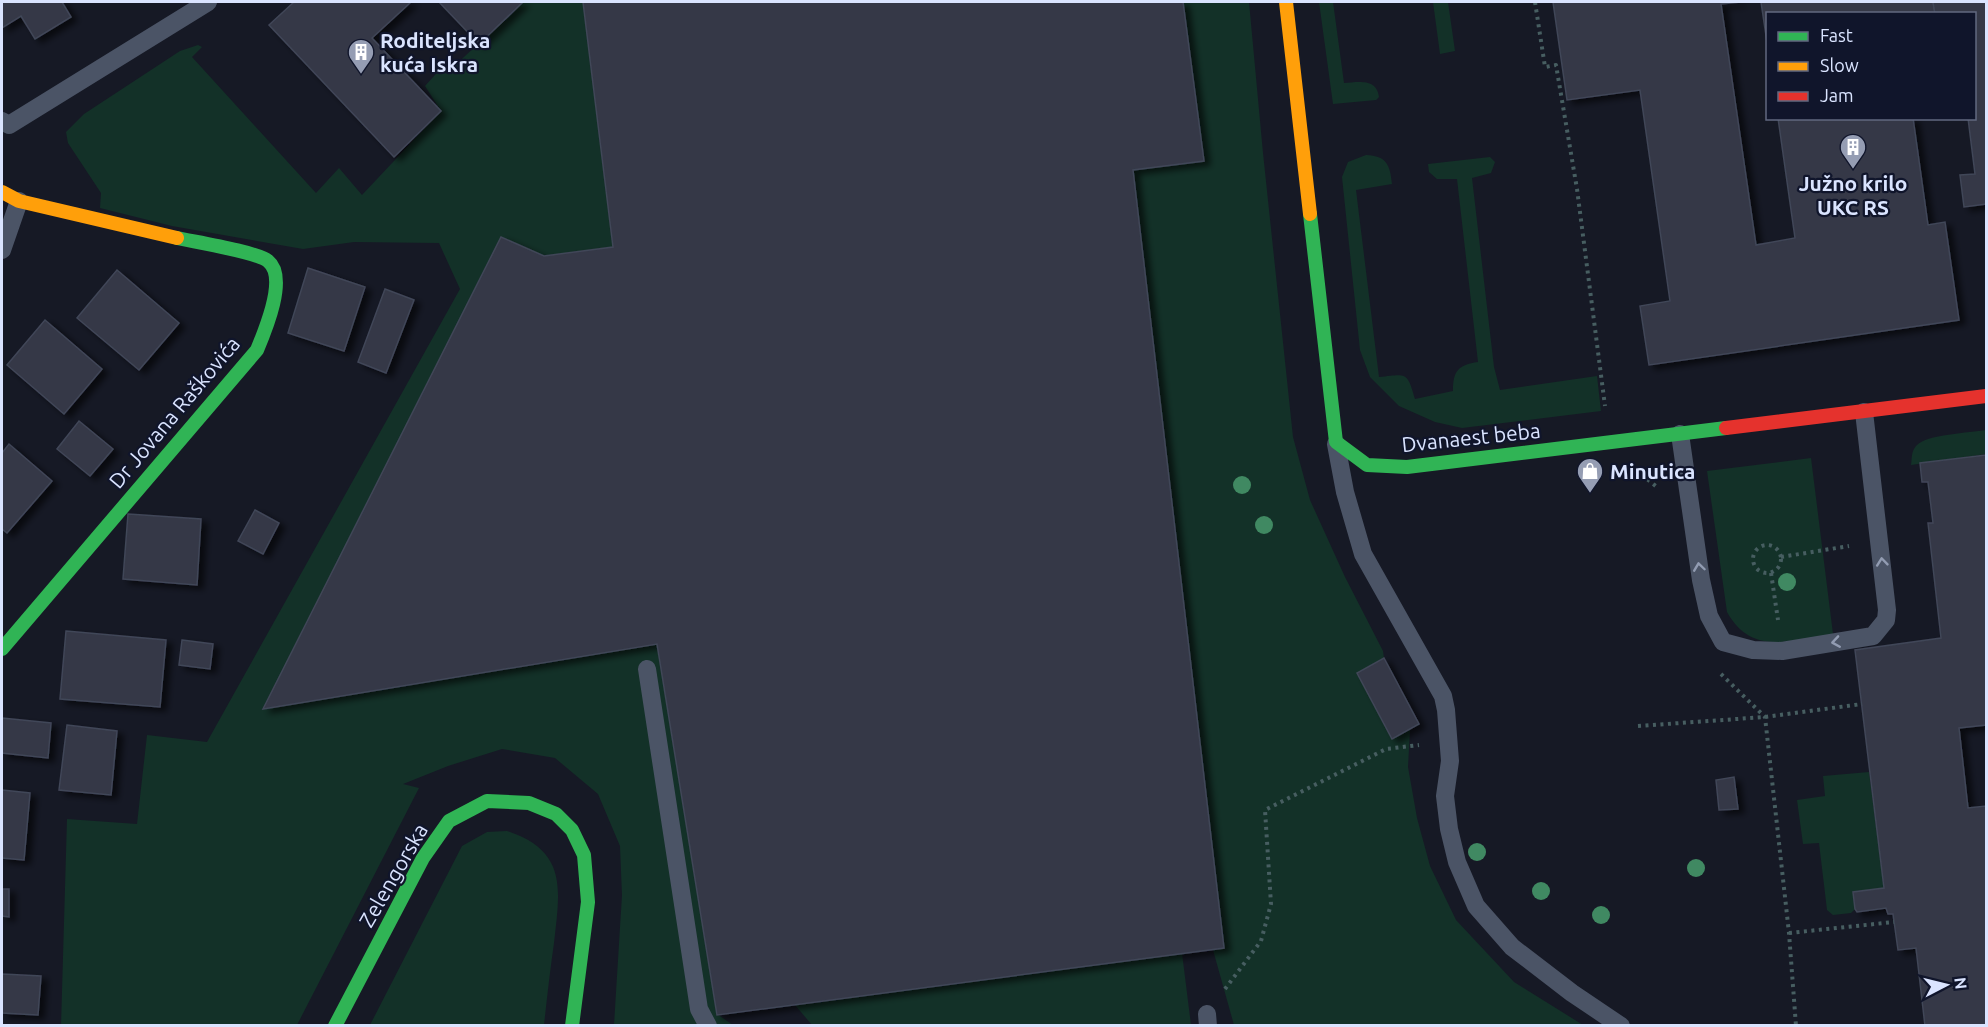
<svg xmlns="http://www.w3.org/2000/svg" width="1988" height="1027" font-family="Ubuntu,sans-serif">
	<defs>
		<filter id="shadow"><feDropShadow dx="6" dy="4" stdDeviation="3" flood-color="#0009"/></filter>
	</defs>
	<rect width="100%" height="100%" fill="#161925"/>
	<!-- green -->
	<g fill="#133128">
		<polygon points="523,2 583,2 613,247 544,256 501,237 263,709 657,644 717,1014 733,1025 614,1025 622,895 620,846 598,794 555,758 502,749 448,766 403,784 419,788 297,1025 61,1026 67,819 137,824 147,735 207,742 460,289 439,243 354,242 303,249 172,226 100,208 101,193 68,143 66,132 84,114 180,51 198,45 202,47 192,57 316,193 339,168 362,195 441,111 425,86 444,65 449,71"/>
		<polygon points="1183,2 1249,2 1263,153 1293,437 1310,500 1345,577 1383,651 1384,658 1357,673 1392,739 1410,730 1408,767 1417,818 1430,866 1456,920 1514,982 1583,1025 1234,1025 1213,950 1224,947 1133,170 1204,161"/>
		<path d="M1319,2H1333L1344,83C1358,82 1377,78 1379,97L1376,100L1333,104Z"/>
		<polygon points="1433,2 1448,2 1455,51 1440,54"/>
		<path d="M1366,155C1387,156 1390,165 1392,184L1356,190L1379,377C1407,374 1407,371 1415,399L1453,391C1453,371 1458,365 1478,362L1457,179H1437L1429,172L1428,164L1490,157L1495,162L1491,173L1472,178L1494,367L1500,390L1597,376L1601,411L1462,428L1435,422L1399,406L1370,377L1360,350L1342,177L1348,162Z"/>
		<path d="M1986,430V454L1911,465C1912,458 1911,452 1916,446C1926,434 1970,433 1986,430Z"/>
		<path d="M1811,458L1833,634C1792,640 1752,657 1727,612L1707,471Z"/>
		<polygon points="1869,772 1884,888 1853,892 1855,909 1851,913 1833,915 1827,910 1819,843 1803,844 1797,800 1825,796 1823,776"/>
		<path d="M507,831C568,851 560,890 554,943C550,971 547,998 544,1025H370L462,846L487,832Z"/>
		<polygon points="1182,953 1191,1025 812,1025 795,1005"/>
	</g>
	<!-- building -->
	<g fill="#343846" stroke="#414658" stroke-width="1.5" filter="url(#shadow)">
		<polygon points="2,2 62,2 71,17 35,39 21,16 2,28"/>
		<polygon points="294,2 411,2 372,38 441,111 394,157 269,25"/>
		<polygon points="439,2 523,2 479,44"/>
		<polygon points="583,2 1183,2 1204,161 1133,170 1224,948 717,1015 657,644 263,709 501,237 544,256 613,247"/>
		<polygon points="1553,2 1741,2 1721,4 1756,245 1795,238 1778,118 1913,118 1928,225 1945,222 1959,320 1649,365 1640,306 1670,301 1640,90 1567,100"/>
		<polygon points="1761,2 1933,2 1935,14 1768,14 1768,49"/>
		<polygon points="1933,2 1986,2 1986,204 1964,207 1960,175 1975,174 1968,118 1974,118 1974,14 1935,14"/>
		<polygon points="308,268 365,287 344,351 288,333"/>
		<polygon points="117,270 179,323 139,370 77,318"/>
		<polygon points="385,289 414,300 386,373 358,362"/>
		<polygon points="45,320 102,369 64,414 7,365"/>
		<polygon points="79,421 113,449 90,476 57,449"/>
		<polygon points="9,444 52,481 7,533 2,529 2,453"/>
		<polygon points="1986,455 1986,725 1959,728 1968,808 1986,806 1986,1026 1925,1026 1916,948 1898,950 1893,914 1888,914 1886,908 1857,912 1855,909 1853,892 1884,888 1855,650 1941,638 1928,523 1933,523 1928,482 1922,482 1920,463"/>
		<polygon points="255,510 279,523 263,554 238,541"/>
		<polygon points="128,514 201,519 197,585 123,579"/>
		<polygon points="66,631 166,640 160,707 60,699"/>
		<polygon points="182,640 213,644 210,669 179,665"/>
		<polygon points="1384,658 1419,724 1392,739 1357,673"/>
		<polygon points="2,718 51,723 48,758 2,753"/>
		<polygon points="67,725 117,731 111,795 59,790"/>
		<polygon points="1734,777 1738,809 1719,810 1716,780"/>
		<polygon points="2,790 30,793 24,860 2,858"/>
		<polygon points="2,889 9,889 9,917 2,916"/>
		<polygon points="2,974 41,976 38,1015 2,1013"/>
	</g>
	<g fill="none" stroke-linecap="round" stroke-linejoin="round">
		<!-- path -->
		<g stroke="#475e61" stroke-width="4" stroke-dasharray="3 4.5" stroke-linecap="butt">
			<polyline points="1535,2 1545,67 1556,65 1577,189 1605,406"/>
			<polyline points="1640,478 1647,479 1657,487"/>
			<circle cx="1767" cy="559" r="14"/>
			<polyline points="1781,557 1849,546"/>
			<polyline points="1771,573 1778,620"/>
			<polyline points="1721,674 1765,717 1789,933 1796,1026"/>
			<polyline points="1638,726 1765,717 1862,704"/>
			<polyline points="1789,933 1894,922"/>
			<polyline points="1225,989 1261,941 1271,904 1265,810 1386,749 1419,745"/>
		</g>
		<!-- lane -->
		<g stroke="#4b5466" stroke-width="18">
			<polyline points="2,121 9,125 208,2"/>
			<polyline points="2,250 19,201"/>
			<polyline points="1680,434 1701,580 1709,616 1723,642 1753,650 1782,651 1873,636 1886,620 1887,610 1864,412"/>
			<polyline points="1336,444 1345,492 1363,554 1443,696 1446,710 1450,761 1445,796 1449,829 1457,862 1476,906 1512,947 1572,993 1621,1026"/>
			<polyline points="647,669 699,1009 708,1026"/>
			<polyline points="1207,1014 1208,1026"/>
		</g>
		<!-- fast -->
		<g stroke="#30b455" stroke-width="14">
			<polyline points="1310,214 1336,442 1367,465 1407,467 1726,428"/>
			<path d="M2,649L257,350C265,331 288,277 268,261C257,252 195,242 177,238"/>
			<polyline points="335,1026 423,858 449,821 487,801 529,803 556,814 572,830 584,855 588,902 572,1026"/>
		</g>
		<!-- slow -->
		<g stroke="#ff9f0a" stroke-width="14">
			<polyline points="1286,2 1310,214"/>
			<polyline points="2,192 19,201 177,238"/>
		</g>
		<!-- jam -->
		<polyline stroke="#e5322d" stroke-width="14" points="1726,428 1986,396"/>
	</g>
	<!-- trees -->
	<g fill="#408962">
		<circle cx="1242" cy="485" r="9"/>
		<circle cx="1264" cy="525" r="9"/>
		<circle cx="1787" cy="582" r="9"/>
		<circle cx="1477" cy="852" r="9"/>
		<circle cx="1696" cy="868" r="9"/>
		<circle cx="1541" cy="891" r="9"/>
		<circle cx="1601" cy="915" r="9"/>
	</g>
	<!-- one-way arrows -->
	<defs><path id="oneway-chevron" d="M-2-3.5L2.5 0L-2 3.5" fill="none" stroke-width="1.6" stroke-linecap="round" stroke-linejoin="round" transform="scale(1.5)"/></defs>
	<g stroke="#929cb2">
		<use href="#oneway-chevron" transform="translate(1882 562) rotate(-96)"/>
		<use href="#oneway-chevron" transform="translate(1699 567) rotate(-98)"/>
		<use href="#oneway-chevron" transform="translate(1836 642) rotate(171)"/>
	</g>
	<!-- icons -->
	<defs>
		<g id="building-pin" transform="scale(1.35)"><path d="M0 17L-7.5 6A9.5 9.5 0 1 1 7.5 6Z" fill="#959db3" stroke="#10152b"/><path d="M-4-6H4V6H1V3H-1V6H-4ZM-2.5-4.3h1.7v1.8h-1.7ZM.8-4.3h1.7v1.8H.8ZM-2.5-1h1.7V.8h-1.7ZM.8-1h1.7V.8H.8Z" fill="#fff"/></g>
		<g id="shop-pin" transform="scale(1.35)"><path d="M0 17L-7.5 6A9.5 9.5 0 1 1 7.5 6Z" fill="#959db3" stroke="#10152b"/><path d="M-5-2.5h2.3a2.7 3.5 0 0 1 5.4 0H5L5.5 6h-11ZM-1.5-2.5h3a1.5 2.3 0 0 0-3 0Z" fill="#fff"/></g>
	</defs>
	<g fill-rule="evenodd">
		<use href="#building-pin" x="361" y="52"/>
		<use href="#building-pin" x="1853" y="147"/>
		<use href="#shop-pin" x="1590" y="471"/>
	</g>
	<g text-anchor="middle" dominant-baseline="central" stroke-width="4.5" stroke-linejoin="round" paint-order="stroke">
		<!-- poi labels -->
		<g font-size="21" font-weight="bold" fill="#dae4ff" stroke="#10152b" text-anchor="start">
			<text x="380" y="40">Roditeljska<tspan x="380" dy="24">kuća Iskra</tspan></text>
			<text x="1853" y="183" text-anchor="middle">Južno krilo<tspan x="1853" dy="24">UKC RS</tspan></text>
			<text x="1610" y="471">Minutica</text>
		</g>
		<!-- street labels -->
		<g font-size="21" fill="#dae4ff" stroke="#10152b">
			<text transform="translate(174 412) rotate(-50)">Dr Jovana Raškovića</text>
			<text transform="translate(1471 437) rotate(-6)">Dvanaest beba</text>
			<text transform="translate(393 875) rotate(-60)">Zelengorska</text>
		</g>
	</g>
	<!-- border -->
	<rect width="1988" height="1027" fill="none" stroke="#dae4ff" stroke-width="6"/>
	<!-- legend -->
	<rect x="1766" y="12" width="210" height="108" fill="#10152b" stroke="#616880" stroke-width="1.5"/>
	<rect x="1778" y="32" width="30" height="9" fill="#30b455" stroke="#616880" stroke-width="1.5"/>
	<text x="1820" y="42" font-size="18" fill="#dae4ff">Fast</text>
	<rect x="1778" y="62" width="30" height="9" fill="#ff9f0a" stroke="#616880" stroke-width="1.5"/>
	<text x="1820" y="72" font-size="18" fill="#dae4ff">Slow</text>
	<rect x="1778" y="92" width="30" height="9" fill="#e5322d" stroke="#616880" stroke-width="1.5"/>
	<text x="1820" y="102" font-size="18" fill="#dae4ff">Jam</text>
	<!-- north arrow -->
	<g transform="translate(1946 985) rotate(83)" stroke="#10152b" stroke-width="4.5" paint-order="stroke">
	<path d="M0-4.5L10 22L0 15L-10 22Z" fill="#dae4ff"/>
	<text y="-9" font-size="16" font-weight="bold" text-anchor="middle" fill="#dae4ff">N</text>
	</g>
</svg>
